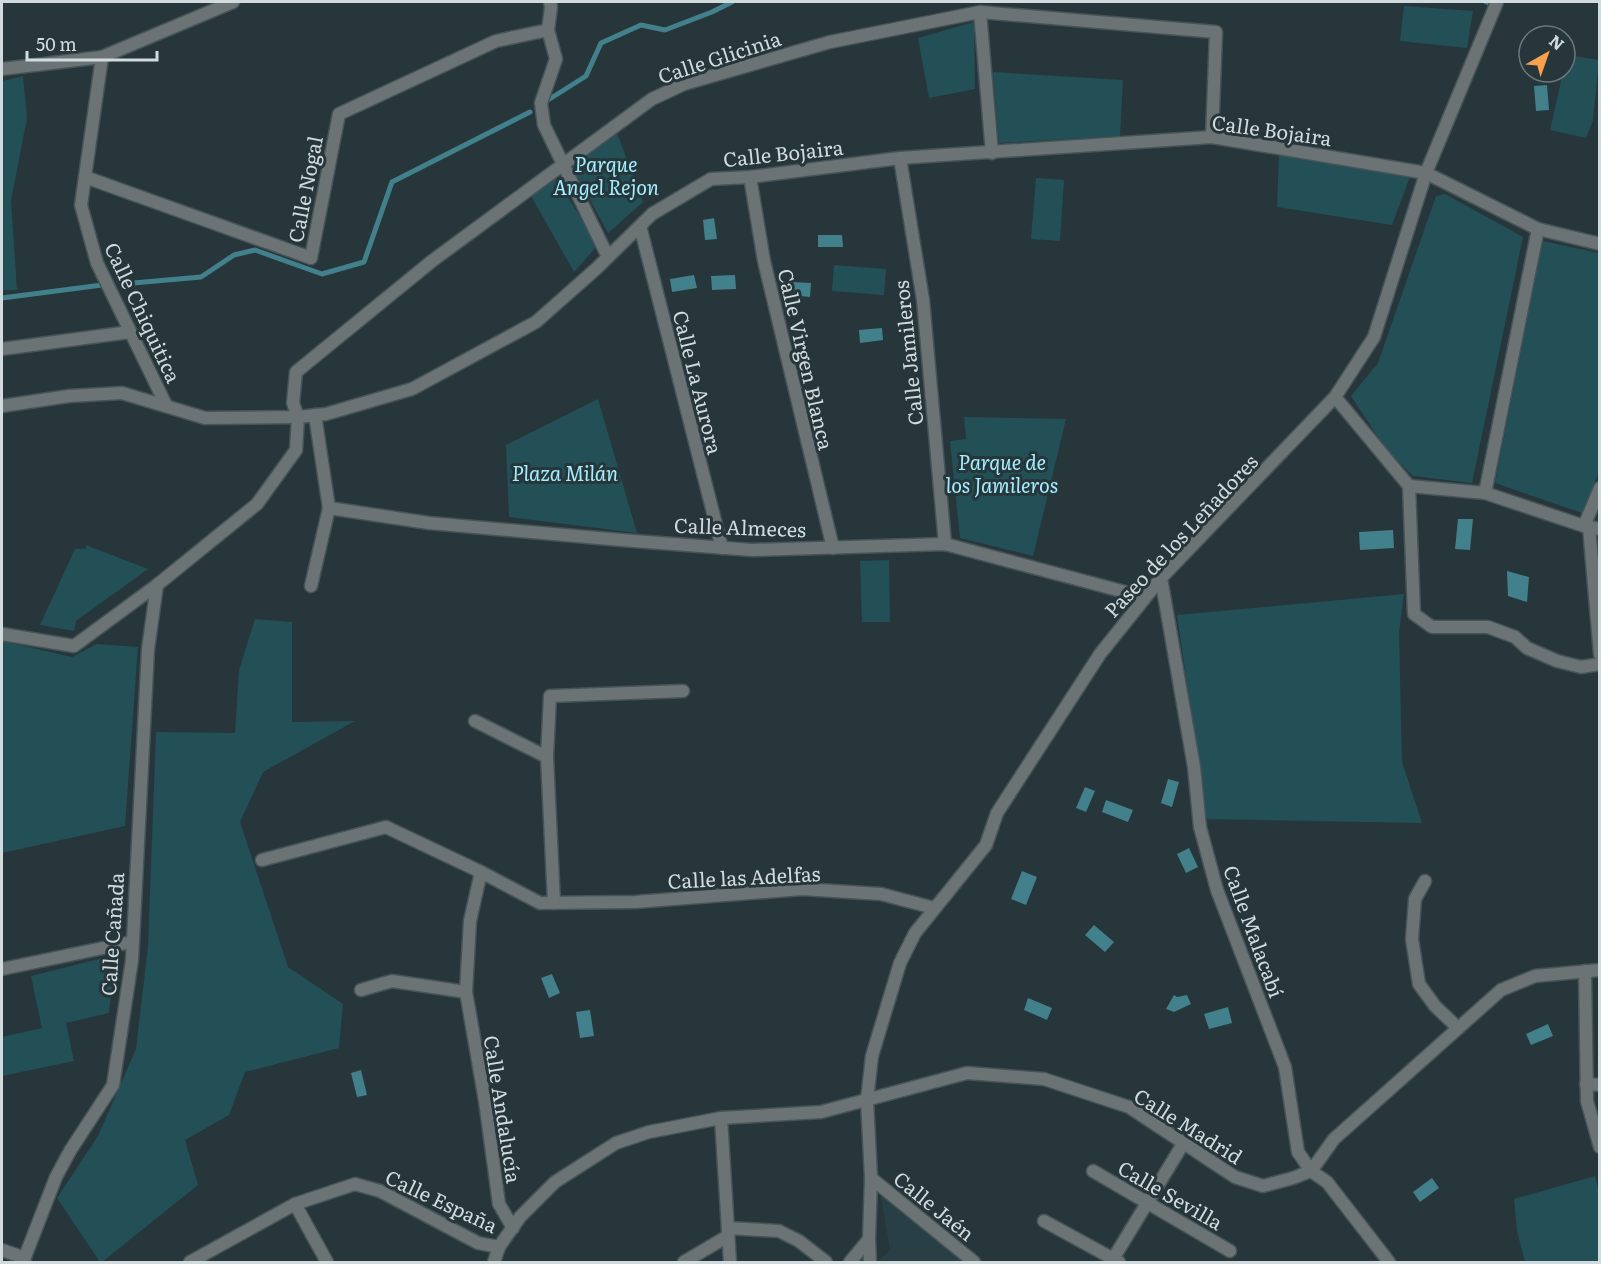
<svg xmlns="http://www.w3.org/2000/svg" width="1601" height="1264" font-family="Literata,serif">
	<rect width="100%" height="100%" fill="#27363a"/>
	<!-- built -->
	<polygon fill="#284045" points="880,1190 969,1262 876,1262 890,1250"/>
	<!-- green -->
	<g fill="#234f57">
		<polygon points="1404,6 1473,11 1467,48 1400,41"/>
		<polygon points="974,22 975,89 929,98 918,38"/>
		<polygon points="1567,55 1599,60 1593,120 1586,138 1550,130 1563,72 1565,72"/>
		<polygon points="993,72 1123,80 1120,136 999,143"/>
		<polygon points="23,76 27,118 11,201 17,290 2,290 2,81"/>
		<polygon points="617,133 643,202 608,233 570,163"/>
		<polygon points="1279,152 1411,174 1392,225 1277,207"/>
		<polygon points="554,175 598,245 574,272 530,194"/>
		<polygon points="1036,178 1064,180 1060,241 1031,239"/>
		<polygon points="1445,194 1523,237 1472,483 1413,476 1386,449 1351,396 1378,363 1436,196"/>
		<polygon points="1543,241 1599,253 1599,472 1582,513 1495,483"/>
		<polygon points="834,265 886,269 884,295 832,291"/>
		<polygon points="598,399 637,533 509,517 506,445"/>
		<polygon points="964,417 1066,419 1033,556 960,538 950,441 966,439"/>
		<polygon points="86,545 148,569 76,621 74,631 40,625 75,549 86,549"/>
		<polygon points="889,560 890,622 862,622 860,561"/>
		<polygon points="1404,594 1399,632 1402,762 1422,823 1207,819 1177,615"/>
		<polygon points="255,619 292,622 292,722 355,721 263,772 240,822 288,967 343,1004 339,1048 245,1072 229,1115 185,1140 198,1185 102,1262 100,1262 57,1198 98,1136 136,1049 148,946 156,732 235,733 239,670"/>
		<polygon points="2,641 72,657 97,644 138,647 125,826 2,853"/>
		<polygon points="115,955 109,1013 66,1023 74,1061 2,1076 2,1037 42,1028 31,976"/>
		<polygon points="1595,1176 1599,1192 1599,1262 1525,1262 1517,1231 1514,1199"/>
	</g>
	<!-- water -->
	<g fill="#42808c">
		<polygon points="1547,85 1549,110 1536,111 1534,86"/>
		<polygon points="714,218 717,239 705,240 703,220"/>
		<polygon points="818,235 842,235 843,247 818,247"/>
		<polygon points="694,275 697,288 672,292 670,279"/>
		<polygon points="735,275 736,289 712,290 711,276"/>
		<polygon points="792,282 811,283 810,297 790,295"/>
		<polygon points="882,328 883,340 860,343 859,330"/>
		<polygon points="1458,519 1473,519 1470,550 1455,549"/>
		<polygon points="1393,530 1394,548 1360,550 1359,532"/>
		<polygon points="1507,571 1529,577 1527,602 1508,596"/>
		<polygon points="1168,779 1179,782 1172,807 1161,803"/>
		<polygon points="1085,787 1095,791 1086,812 1076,808"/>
		<polygon points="1106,800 1133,810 1128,822 1102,812"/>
		<polygon points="1189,848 1198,867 1186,873 1177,854"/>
		<polygon points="1022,871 1037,877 1026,905 1011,899"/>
		<polygon points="1094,925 1114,942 1105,952 1085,935"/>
		<polygon points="552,974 560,993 549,998 541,978"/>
		<polygon points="1174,995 1177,997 1187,995 1191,1004 1174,1012 1166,1009"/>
		<polygon points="1028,998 1052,1008 1047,1020 1024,1010"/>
		<polygon points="1228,1007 1232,1023 1209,1029 1204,1014"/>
		<polygon points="590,1010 594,1036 580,1038 576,1012"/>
		<polygon points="1548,1024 1553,1036 1531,1045 1526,1034"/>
		<polygon points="361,1070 367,1095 357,1097 351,1073"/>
		<polygon points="1432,1178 1439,1188 1420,1202 1413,1192"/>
	</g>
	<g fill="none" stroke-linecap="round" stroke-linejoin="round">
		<!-- stream -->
		<g stroke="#42808c" stroke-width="5">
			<polyline points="1486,2 1492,4"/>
			<polyline points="548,100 586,76 601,43 641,25 665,30 712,12 732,2"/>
			<polyline points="122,284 201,277 234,255 255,250 322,274 364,262 392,182 530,112"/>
			<polyline points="2,298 102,285"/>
		</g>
		<!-- minor casing -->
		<g stroke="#465457" stroke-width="15">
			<g id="minor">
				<polyline points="550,2 551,7 548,30 556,59 541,103 544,125 608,257"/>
				<polyline points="980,12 992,153"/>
				<polyline points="102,57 81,205 97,263 166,405"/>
				<polyline points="900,158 923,300 945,544"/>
				<polyline points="1426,173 1538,229 1600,244"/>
				<polyline points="85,177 311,258 339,114 496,41 548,30"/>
				<polyline points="750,177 764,261 833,548"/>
				<polyline points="640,226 722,548"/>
				<polyline points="2,349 130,332"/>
				<polyline points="1335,397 1409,486 1414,614 1432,627 1488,627 1515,637 1527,648 1557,661 1581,667 1600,664"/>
				<polyline points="298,417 293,403 296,372 432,261 652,99 684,84 830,42 980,12 1216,32 1212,137"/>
				<polyline points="1409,486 1485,493 1584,526 1600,529"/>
				<polyline points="1485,493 1538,229"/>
				<polyline points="329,508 429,523 621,540 752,550 945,544 1144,597"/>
				<polyline points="1584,526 1600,488"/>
				<polyline points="1589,527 1600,654"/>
				<polyline points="1161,578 1194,767 1200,827 1217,890 1285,1067 1298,1152 1311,1171"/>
				<polyline points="311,586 329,508 315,415"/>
				<polyline points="2,634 74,646 157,585"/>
				<polyline points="475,721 547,757"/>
				<polyline points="262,860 386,827 481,872 540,903 635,902 802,889 881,894 934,908"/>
				<polyline points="481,872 470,921 466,992 485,1101 499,1204 513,1228"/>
				<polyline points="1425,881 1415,899 1412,939 1419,984 1435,1006 1458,1028"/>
				<polyline points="554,903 547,757 550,696 683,691"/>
				<polyline points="2,969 132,942"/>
				<polyline points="361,990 392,981 466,992"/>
				<polyline points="1586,1084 1600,1085"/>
				<polyline points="721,1118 730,1262"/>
				<polyline points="1093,1171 1230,1251"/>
				<polyline points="871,1178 974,1262"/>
				<polyline points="295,1204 327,1262"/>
				<polyline points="1044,1221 1119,1262"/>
				<polyline points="728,1228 779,1231 799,1241 826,1262"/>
				<polyline points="869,1239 870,1262"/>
				<polyline points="2,1250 25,1258"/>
				<polyline points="1113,1259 1183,1144"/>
				<polyline points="494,1262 499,1247"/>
				<polyline points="684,1262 728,1236"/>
			</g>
		</g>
		<!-- tertiary casing -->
		<g stroke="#465457" stroke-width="15">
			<g id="tertiary">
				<polyline points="2,69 102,57 233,2"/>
				<polyline points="2,406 69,396 122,393 205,418 298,417 326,414 412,389 536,322 597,268 652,214 711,179 750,177 900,158 1212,137 1426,173"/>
				<polyline points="1585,971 1587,1101 1600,1147"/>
				<polyline points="1311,1171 1327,1182 1389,1262"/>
				<polyline points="23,1262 56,1177 70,1151 113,1085 132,960 148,649 157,585 257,504 296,450 298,417"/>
				<polyline points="190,1262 295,1204 355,1184 380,1191 478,1243 499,1247 520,1217 555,1182 616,1143 649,1132 721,1118 821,1112 967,1073 1044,1079 1129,1107 1235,1177 1263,1186 1293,1178 1311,1171 1334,1139 1501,990 1535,976 1600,970"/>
				<polyline points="850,1262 869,1239 871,1178 867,1100 872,1056 900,963 915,933 986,845 997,813 1100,654 1161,578 1335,397 1374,337 1426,173 1497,2"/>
			</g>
		</g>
		<!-- minor -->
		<use href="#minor" stroke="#6b7375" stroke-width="12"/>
		<!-- tertiary -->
		<use href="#tertiary" stroke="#6b7375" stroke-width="12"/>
	</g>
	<g text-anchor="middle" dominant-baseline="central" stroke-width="6" stroke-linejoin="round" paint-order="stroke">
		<!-- street labels -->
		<g font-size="20" fill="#d1dbdd" stroke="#27363a">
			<text transform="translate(719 56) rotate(-18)">Calle Glicinia</text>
			<text transform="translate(1272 129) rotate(8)">Calle Bojaira</text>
			<text transform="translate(783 152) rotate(-6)">Calle Bojaira</text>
			<text transform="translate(304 189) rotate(-79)">Calle Nogal</text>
			<text transform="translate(144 312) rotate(65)">Calle Chiquitica</text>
			<text transform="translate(907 353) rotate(-96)">Calle Jamileros</text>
			<text transform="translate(807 359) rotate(77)">Calle Virgen Blanca</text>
			<text transform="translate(699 382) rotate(76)">Calle La Aurora</text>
			<text transform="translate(740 526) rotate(2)">Calle Almeces</text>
			<text transform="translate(1180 535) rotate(-47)">Paseo de los Leñadores</text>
			<text transform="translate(744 876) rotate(-3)">Calle las Adelfas</text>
			<text transform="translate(1255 931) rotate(70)">Calle Malacabí</text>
			<text transform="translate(111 934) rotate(-86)">Calle Cañada</text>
			<text transform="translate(504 1109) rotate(81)">Calle Andalucía</text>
			<text transform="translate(1189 1125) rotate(32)">Calle Madrid</text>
			<text transform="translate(1171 1194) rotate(30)">Calle Sevilla</text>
			<text transform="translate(442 1200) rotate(25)">Calle España</text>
			<text transform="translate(935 1205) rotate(39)">Calle Jaén</text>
		</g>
		<!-- park labels -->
		<g font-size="20" font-style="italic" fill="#a3eefe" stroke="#27363a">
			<text x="606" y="163">Parque<tspan x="606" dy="23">Angel Rejon</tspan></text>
			<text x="1002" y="461">Parque de<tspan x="1002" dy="23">los Jamileros</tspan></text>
			<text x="565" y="472">Plaza Milán</text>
		</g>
	</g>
	<!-- border -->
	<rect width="1601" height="1264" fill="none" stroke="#d1dbdd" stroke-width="6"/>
	<!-- north arrow -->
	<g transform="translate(1547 54) rotate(40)"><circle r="28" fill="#27363a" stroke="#6b787b" stroke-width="1.5"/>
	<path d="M0-4.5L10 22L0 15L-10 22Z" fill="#f8a04b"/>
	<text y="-9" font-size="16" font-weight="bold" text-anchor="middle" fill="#d1dbdd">N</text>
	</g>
	<!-- scale -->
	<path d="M27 51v9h130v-9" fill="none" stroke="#d1dbdd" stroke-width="3"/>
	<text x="36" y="51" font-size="18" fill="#d1dbdd" stroke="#27363a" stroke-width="4.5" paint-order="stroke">50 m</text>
</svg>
